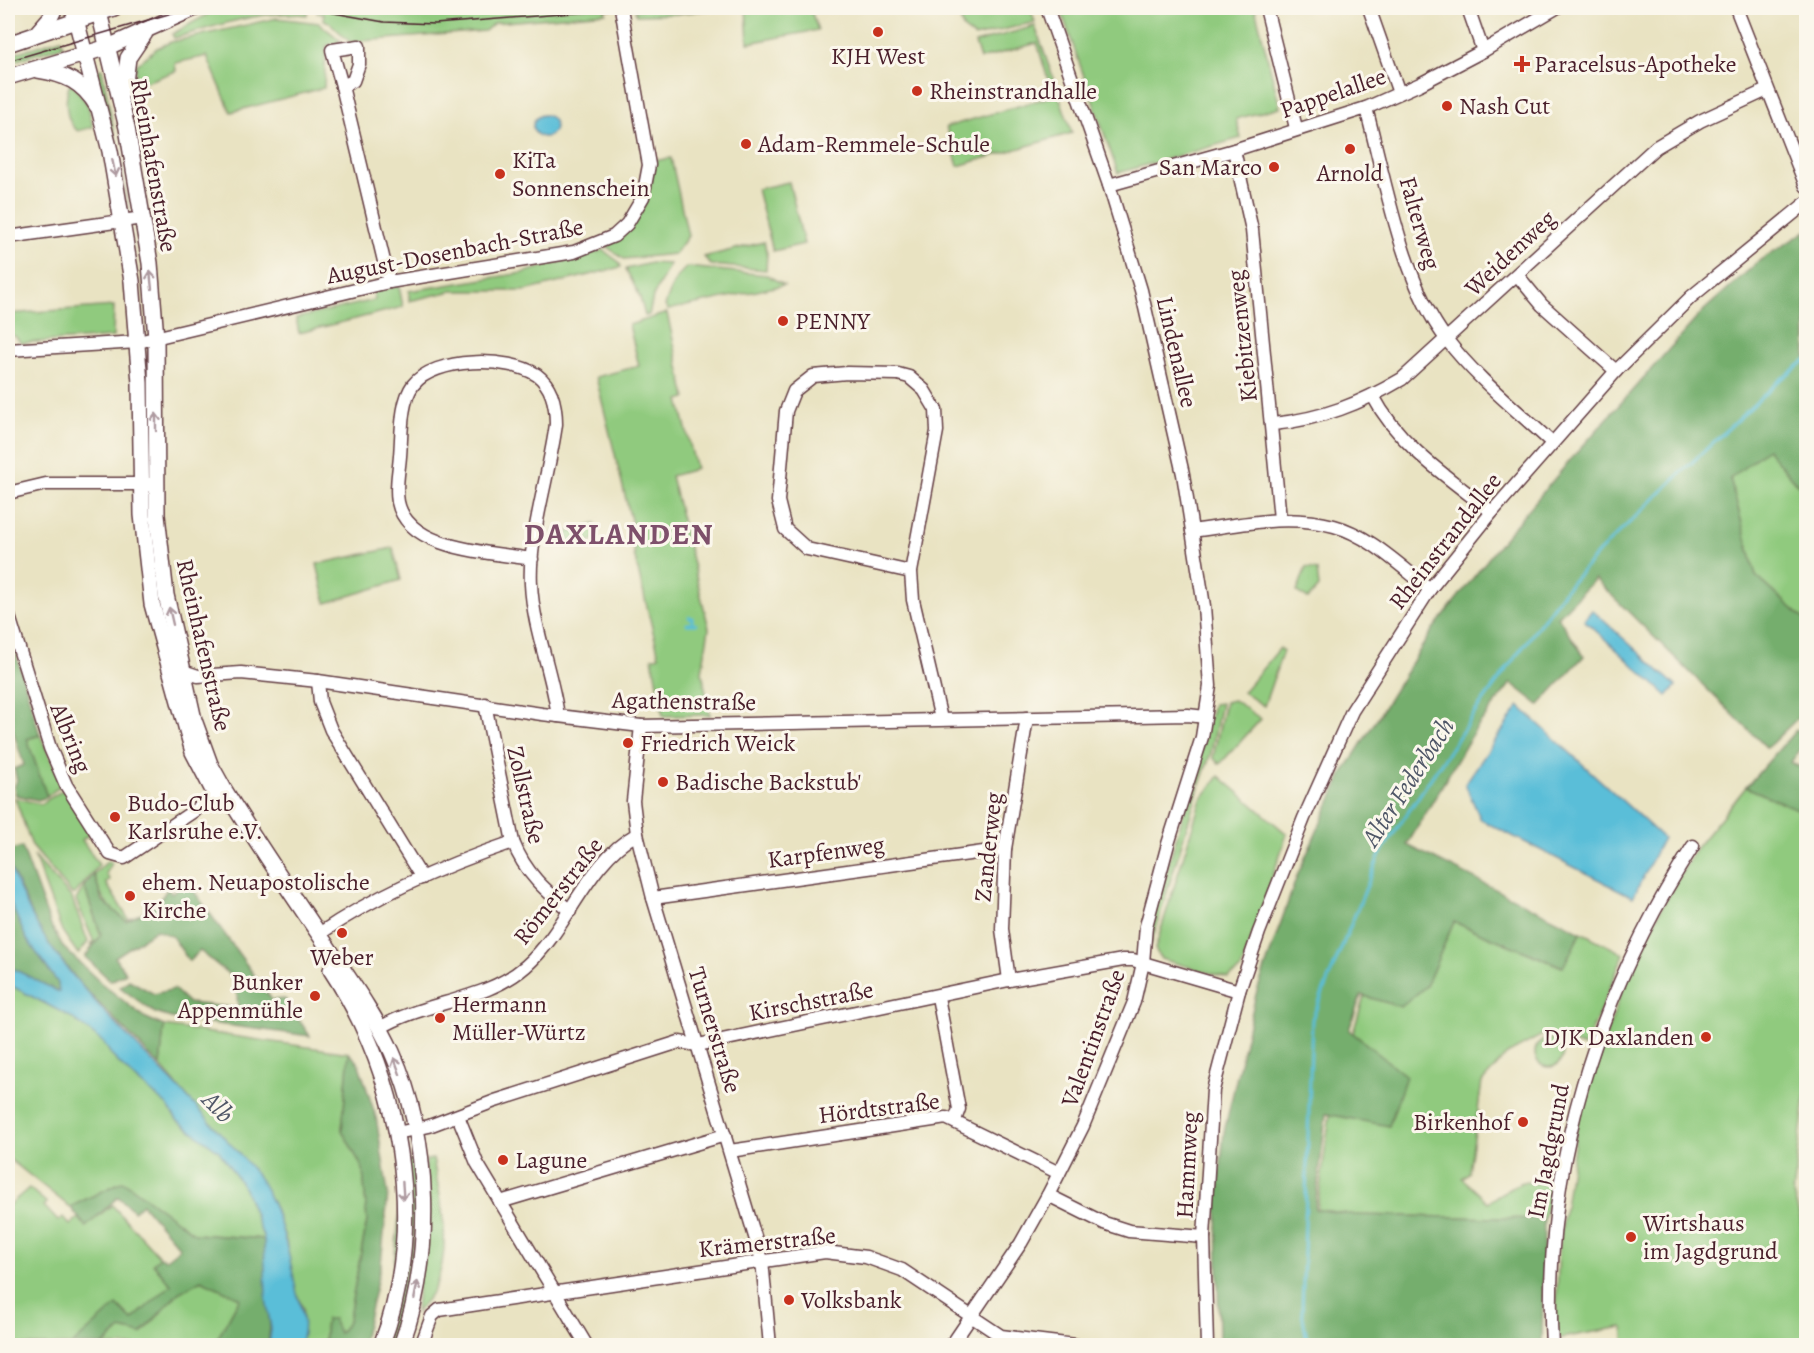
<svg xmlns="http://www.w3.org/2000/svg" width="1814" height="1353" font-family="Alegreya,serif">
	<rect width="100%" height="100%" fill="#fbf7ec"/>
	<filter id="ink" filterUnits="userSpaceOnUse"><feTurbulence type="fractalNoise" baseFrequency=".0167" numOctaves="2"/><feDisplacementMap in="SourceGraphic" scale="12" xChannelSelector="R" yChannelSelector="G"/><feConvolveMatrix kernelMatrix="1 2 1 2 8 2 1 2 1" color-interpolation-filters="sRGB"/></filter>
	<filter id="wash" filterUnits="userSpaceOnUse"><feTurbulence type="fractalNoise" baseFrequency=".008" numOctaves="4" result="noise"/><feDisplacementMap in="SourceGraphic" scale="24" xChannelSelector="R" yChannelSelector="G"/><feGaussianBlur stdDeviation="1.35" result="paint"/><feColorMatrix in="noise" values="0 0 0 0 0 0 0 0 0 0 0 0 0 0 0 0 0 1.4 0 .05"/><feComposite in="paint" operator="in"/></filter>
	<g filter="url(#wash)">
		<rect width="100%" height="100%" fill="#e9e3c2"/>
		<!-- green -->
		<g fill="#90ca7e" stroke="#6d7454" stroke-width="1.5">
			<path d="M219,8H294L308,10L307,15C260,9 218,26 174,38L172,34Z"/>
			<polygon points="319,8 427,14 529,8 605,8 606,13 494,23 485,31 350,42 330,23 323,19 324,14 317,13"/>
			<polygon points="648,8 720,8 676,14 636,15 635,10"/>
			<polygon points="746,8 810,8 818,30 748,43"/>
			<polygon points="957,8 1030,8 1035,22 975,37 963,28"/>
			<polygon points="1060,8 1255,8 1280,107 1236,119 1241,138 1118,173"/>
			<polygon points="277,18 319,23 341,41 326,46 324,88 231,112 207,56 175,63 176,71 135,86 136,65 157,48 171,42"/>
			<polygon points="1035,26 1072,133 958,166 946,127 1053,96 1037,43 980,59 975,43"/>
			<polygon points="61,39 63,46 8,63 8,55"/>
			<polygon points="102,69 129,210 97,70"/>
			<path d="M71,82L88,105L93,127L78,131C64,122 64,95 71,82Z"/>
			<path d="M671,158L688,236L675,254L624,259L607,247C639,222 652,203 653,161Z"/>
			<polygon points="789,182 804,244 773,251 757,189"/>
			<polygon points="764,242 767,253 766,270 711,265 704,257"/>
			<polygon points="603,250 619,262 621,267 525,291 452,291 409,301 409,291 522,273"/>
			<polygon points="651,263 670,264 653,297 649,315 645,316 640,297 626,269"/>
			<path d="M687,267L767,275L784,285L668,310L665,306C669,293 676,275 687,267Z"/>
			<polygon points="399,286 403,307 299,333 296,318 375,300 373,292"/>
			<polygon points="114,306 113,337 21,343 15,336 8,336 8,314"/>
			<polygon points="667,313 686,398 679,400 696,469 671,476 709,628 702,672 710,715 663,716 652,658 659,656 634,554 632,524 596,377 639,366 629,325"/>
			<polygon points="1767,448 1806,494 1806,621 1756,576 1730,478"/>
			<polygon points="595,524 598,539 568,547 550,545 554,530 564,533"/>
			<polygon points="393,548 401,580 326,603 317,564"/>
			<polygon points="1306,567 1317,570 1319,587 1308,599 1297,592"/>
			<polygon points="1280,648 1283,651 1264,706 1243,692"/>
			<polygon points="1234,700 1261,719 1220,764 1213,758 1225,702"/>
			<polygon points="1221,703 1211,753 1200,784 1193,781 1213,704"/>
			<polygon points="40,735 62,784 47,797 27,739"/>
			<polygon points="1219,776 1287,834 1241,969 1228,978 1161,959 1155,949 1201,799"/>
			<polygon points="1192,785 1199,787 1151,944 1147,945 1153,916"/>
			<polygon points="1746,787 1806,813 1806,1090 1793,1194 1806,1237 1806,1345 1625,1345 1623,1327 1555,1339 1559,1247 1579,1113 1624,985 1664,903 1696,848"/>
			<polygon points="64,789 91,833 82,840 99,865 75,894 72,894 32,846 15,798 41,804"/>
			<polygon points="34,856 72,898 88,942 78,954 62,931"/>
			<path d="M108,861L112,863L106,874L110,880L106,883L129,920L126,921C107,905 101,900 94,874Z"/>
			<polygon points="84,886 101,936 91,946 93,940 76,900"/>
			<polygon points="1454,922 1562,967 1581,932 1624,954 1585,1047 1546,1033 1507,1054 1482,1082 1469,1172 1462,1178 1488,1202 1522,1182 1553,1184 1544,1219 1356,1215 1317,1210 1330,1114 1389,1126 1405,1077 1353,1033 1364,996 1401,1007 1426,986"/>
			<polygon points="8,984 69,1016 88,1030 104,1043 112,1056 131,1075 167,1105 177,1120 219,1151 245,1189 264,1239 195,1234 123,1181 70,1207 8,1158"/>
			<polygon points="164,1026 349,1053 342,1130 363,1169 367,1221 348,1322 339,1333 326,1319 324,1345 300,1345 303,1309 296,1293 286,1241 275,1208 260,1180 160,1066"/>
			<circle cx="1549" cy="1053" r="14"/>
			<path d="M433,1159C441,1202 454,1249 433,1291C429,1298 421,1306 416,1313L426,1160Z"/>
			<path d="M414,1161C418,1225 414,1284 393,1345L385,1346L405,1162Z"/>
			<polygon points="29,1188 47,1203 44,1206 58,1221 63,1217 70,1225 78,1218 86,1226 112,1205 160,1257 153,1263 171,1285 131,1321 117,1306 72,1345 8,1345 8,1206"/>
			<polygon points="201,1280 240,1298 214,1345 103,1346 121,1329 142,1334 178,1293"/>
		</g>
		<!-- forest -->
		<g fill="#74ae6d" stroke="#5f664c" stroke-width="1.5">
			<polygon points="1806,231 1806,494 1767,449 1730,479 1756,576 1806,621 1806,710 1767,748 1595,579 1558,617 1584,656 1539,705 1511,683 1473,733 1407,845 1581,932 1563,967 1454,922 1426,986 1401,1007 1361,995 1349,1030 1406,1076 1389,1126 1326,1114 1315,1209 1356,1215 1544,1219 1542,1345 1219,1345 1217,1205 1224,1132 1256,994 1297,876 1343,773 1433,629 1502,541 1571,459 1704,310 1760,260"/>
			<polygon points="8,627 40,735 27,739 47,797 38,800 16,795 14,788 17,780 14,769 24,765 8,715"/>
			<polygon points="1796,730 1806,737 1806,742 1791,762 1806,771 1806,813 1746,787"/>
			<polygon points="22,847 51,926 64,948 101,983 144,1017 164,1026 160,1066 83,987 51,947 37,925 8,862 8,851"/>
			<polygon points="94,874 102,900 126,921 156,906 168,888 171,893 188,883 272,1000 285,999 310,1036 171,1018 155,1013 125,991 120,987 129,980 154,994 174,989 189,1003 238,1008 236,980 200,951 189,961 172,936 156,930 115,957 126,973 111,981 85,957 101,935 84,886"/>
			<polygon points="8,897 26,938 58,983 59,992 8,966"/>
			<polygon points="349,1053 358,1062 376,1117 388,1193 381,1264 363,1341 361,1345 324,1345 326,1319 333,1319 339,1333 348,1322 367,1221 363,1169 342,1130"/>
			<polygon points="123,1181 195,1234 264,1239 270,1328 268,1346 214,1345 240,1298 201,1280 178,1293 141,1334 121,1329 103,1345 72,1345 117,1305 132,1320 171,1285 153,1263 160,1257 166,1259 180,1248 142,1204 134,1211 118,1197 86,1227 70,1207"/>
		</g>
		<!-- water -->
		<g fill="#5abed8" stroke="#526e82" stroke-width="1.5">
			<circle cx="544" cy="126" r="11"/>
			<polygon points="1592,610 1676,686 1667,696 1584,620"/>
			<polygon points="1519,706 1663,838 1633,897 1481,820 1465,784"/>
			<path d="M8,862C20,891 33,921 51,947C96,1010 161,1067 213,1125C229,1143 248,1161 261,1181C280,1212 288,1249 295,1284C299,1308 309,1319 300,1345H269L271,1329L266,1299L264,1239L245,1189L219,1151L177,1120L167,1105L131,1075L112,1056L104,1043L88,1030L69,1016L8,984V966L59,992L58,983L26,938L8,897Z"/>
		</g>
		<g fill="none" stroke-linecap="round" stroke-linejoin="round">
			<!-- stream -->
			<g stroke="#5abed8" stroke-width="3">
				<polyline points="689,617 692,618 692,623"/>
				<polyline points="687,624 696,624"/>
				<polyline points="1308,1346 1302,1312 1312,1019 1380,854 1478,708 1565,590 1599,552 1685,469 1780,380 1806,360"/>
			</g>
		</g>
	</g>
	<g filter="url(#ink)">
		<g fill="none" stroke-linecap="round" stroke-linejoin="round">
			<!-- minor casing -->
			<g stroke="#623c42" stroke-width="15">
				<g id="minor">
					<polyline points="1266,8 1296,128"/>
					<polyline points="1369,8 1399,93"/>
					<polyline points="1468,8 1483,51"/>
					<polyline points="1736,8 1806,186"/>
					<polygon points="359,46 359,64 353,81 342,86 332,50"/>
					<polyline points="342,86 389,282"/>
					<path d="M1366,108C1385,179 1402,282 1447,340C1477,379 1517,410 1552,443"/>
					<polyline points="1234,150 1252,230 1280,519"/>
					<polyline points="1109,185 1234,150 1366,108 1420,84 1483,51 1556,8"/>
					<polyline points="8,237 143,218"/>
					<polyline points="1518,276 1542,305 1616,371"/>
					<polyline points="8,350 138,342 389,282 574,252 614,236 627,224 643,197 649,165 621,8"/>
					<path d="M1373,396C1399,446 1449,478 1492,512"/>
					<path d="M1273,424C1322,419 1360,404 1402,379L1656,147L1700,121L1767,90"/>
					<polyline points="8,493 46,484 150,484"/>
					<path d="M1192,531C1238,525 1287,513 1334,526C1369,535 1401,567 1430,589"/>
					<path d="M532,559C492,552 408,551 398,502C395,487 399,471 400,456C402,434 400,403 413,385C434,357 509,356 537,375C552,386 556,406 556,424C550,472 528,538 531,584C533,628 552,672 558,716"/>
					<polyline points="911,572 937,431 936,410 924,390 909,377 898,374 847,373 813,376 794,391 786,411 778,501 785,529 807,549 911,572 913,600 941,719"/>
					<polyline points="8,613 50,748 66,785 110,854 124,858 216,796"/>
					<polyline points="177,669 198,676 241,673 318,681 542,714 641,726 1188,715 1205,717"/>
					<polyline points="318,681 320,702 331,730 422,878"/>
					<path d="M485,704L513,842C525,873 545,890 570,911"/>
					<polyline points="641,726 633,801 637,834 653,898 762,1260 770,1346"/>
					<polyline points="653,898 1005,849"/>
					<path d="M319,934C377,894 445,865 513,842"/>
					<polyline points="1009,980 1002,929 1005,849 1027,718"/>
					<polyline points="938,997 959,1109 955,1120"/>
					<path d="M380,1028C424,1001 485,1002 526,966C569,928 586,862 637,834"/>
					<polyline points="458,1116 477,1163 587,1346"/>
					<polyline points="397,1133 429,1126 495,1101 679,1042 698,1045 1009,980 1123,960 1133,960 1239,991"/>
					<polyline points="730,1151 946,1118 1059,1173"/>
					<polyline points="1048,1195 1104,1223 1129,1231 1204,1237"/>
					<polyline points="500,1202 725,1135"/>
					<polyline points="421,1346 432,1316 439,1310 825,1252 866,1257 902,1270 1001,1336 1083,1346"/>
					<polyline points="951,1346 1021,1243 1048,1195 1083,1126 1134,1002 1143,963 1146,926 1168,844 1202,737 1210,686 1204,606 1183,474 1141,290 1109,185 1047,8"/>
					<polyline points="1207,1346 1204,1237 1213,1090 1239,991 1259,932 1304,818 1352,711 1430,589 1492,512 1616,371 1691,297 1806,203"/>
					<path d="M1552,1346C1542,1167 1597,995 1693,846"/>
				</g>
			</g>
			<!-- major casing -->
			<g stroke="#623c42" stroke-width="18">
				<g id="major">
					<polyline points="73,8 110,151 132,281 140,383 142,515 152,604 193,752 218,800"/>
					<path d="M98,8L127,128L150,263L156,338L157,515L166,595L194,720L210,764L225,791C257,843 291,893 325,943C349,979 374,1013 392,1052C431,1139 434,1256 401,1346"/>
					<polyline points="36,34 50,18 55,8"/>
					<polyline points="8,44 114,8"/>
					<path d="M38,70C65,74 83,82 97,106"/>
					<polyline points="8,77 108,47 195,8"/>
					<polyline points="124,90 128,58 145,33"/>
					<path d="M331,970C401,1077 428,1223 381,1346"/>
				</g>
			</g>
			<!-- minor -->
			<use href="#minor" stroke="#fff" stroke-width="12"/>
			<!-- major -->
			<use href="#major" stroke="#fff" stroke-width="15"/>
			<!-- tram -->
			<g stroke="#4a1f2b" stroke-width="1.5">
				<polyline points="306,8 384,22 435,24 638,8"/>
				<polyline points="8,61 189,8"/>
			</g>
		</g>
		<!-- one-way arrows -->
		<defs><path id="oneway-shaft" d="M-6 0H5M1.5-3L5.5 0L1.5 3" fill="none" stroke-width="1.6" stroke-linecap="round" stroke-linejoin="round" transform="scale(1.5)"/></defs>
		<g stroke="#ae9aa0">
			<use href="#oneway-shaft" transform="translate(114 168) rotate(78)"/>
			<use href="#oneway-shaft" transform="translate(151 280) rotate(-96)"/>
			<use href="#oneway-shaft" transform="translate(156 422) rotate(-90)"/>
			<use href="#oneway-shaft" transform="translate(171 616) rotate(-103)"/>
			<use href="#oneway-shaft" transform="translate(397 1066) rotate(-110)"/>
			<use href="#oneway-shaft" transform="translate(403 1191) rotate(86)"/>
			<use href="#oneway-shaft" transform="translate(416 1290) rotate(-79)"/>
		</g>
	</g>
	<!-- markers -->
	<g fill="#c8321e" stroke="#fbf7ec" stroke-width="2">
		<circle cx="878" cy="32" r="6"/>
		<path d="M1519 55h6v6h6v6h-6v6h-6v-6h-6v-6h6z"/>
		<circle cx="917" cy="91" r="6"/>
		<circle cx="1447" cy="106" r="6"/>
		<circle cx="746" cy="144" r="6"/>
		<circle cx="1350" cy="149" r="6"/>
		<circle cx="1274" cy="167" r="6"/>
		<circle cx="500" cy="174" r="6"/>
		<circle cx="783" cy="321" r="6"/>
		<circle cx="628" cy="743" r="6"/>
		<circle cx="663" cy="782" r="6"/>
		<circle cx="115" cy="817" r="6"/>
		<circle cx="130" cy="896" r="6"/>
		<circle cx="342" cy="933" r="6"/>
		<circle cx="315" cy="996" r="6"/>
		<circle cx="440" cy="1018" r="6"/>
		<circle cx="1706" cy="1037" r="6"/>
		<circle cx="1523" cy="1122" r="6"/>
		<circle cx="503" cy="1160" r="6"/>
		<circle cx="1631" cy="1237" r="6"/>
		<circle cx="789" cy="1300" r="6"/>
	</g>
	<g text-anchor="middle" dominant-baseline="central" stroke-width="6" stroke-linejoin="round" paint-order="stroke">
		<!-- poi labels -->
		<g font-size="24" fill="#4a1f2b" stroke="#fbf7ec" text-anchor="start">
			<text x="878" y="56" text-anchor="middle">KJH West</text>
			<text x="1534" y="64">Paracelsus-Apotheke</text>
			<text x="929" y="91">Rheinstrandhalle</text>
			<text x="1459" y="106">Nash Cut</text>
			<text x="758" y="144">Adam-Remmele-Schule</text>
			<text x="512" y="160">KiTa<tspan x="512" dy="28">Sonnenschein</tspan></text>
			<text x="1262" y="167" text-anchor="end">San Marco</text>
			<text x="1350" y="173" text-anchor="middle">Arnold</text>
			<text x="795" y="321">PENNY</text>
			<text x="640" y="743">Friedrich Weick</text>
			<text x="675" y="782">Badische Backstub'</text>
			<text x="127" y="803">Budo-Club<tspan x="127" dy="28">Karlsruhe e.V.</tspan></text>
			<text x="142" y="882">ehem. Neuapostolische<tspan x="142" dy="28">Kirche</tspan></text>
			<text x="342" y="957" text-anchor="middle">Weber</text>
			<text x="303" y="982" text-anchor="end">Bunker<tspan x="303" dy="28">Appenmühle</tspan></text>
			<text x="452" y="1004">Hermann<tspan x="452" dy="28">Müller-Würtz</tspan></text>
			<text x="1694" y="1037" text-anchor="end">DJK Daxlanden</text>
			<text x="1511" y="1122" text-anchor="end">Birkenhof</text>
			<text x="515" y="1160">Lagune</text>
			<text x="1643" y="1223">Wirtshaus<tspan x="1643" dy="28">im Jagdgrund</tspan></text>
			<text x="801" y="1300">Volksbank</text>
		</g>
		<!-- street labels -->
		<g font-size="24" fill="#4a1f2b" stroke="#fbf7ec">
			<text transform="translate(1333 93) rotate(-19)">Pappelallee</text>
			<text transform="translate(154 165) rotate(80)">Rheinhafenstraße</text>
			<text transform="translate(1420 223) rotate(74)">Falterweg</text>
			<text transform="translate(455 251) rotate(-11)">August-Dosenbach-Straße</text>
			<text transform="translate(1510 253) rotate(-43)">Weidenweg</text>
			<text transform="translate(1242 336) rotate(-96)">Kiebitzenweg</text>
			<text transform="translate(1177 352) rotate(77)">Lindenallee</text>
			<text transform="translate(1445 541) rotate(-52)">Rheinstrandallee</text>
			<text transform="translate(204 645) rotate(77)">Rheinhafenstraße</text>
			<text transform="translate(684 701) rotate(1)">Agathenstraße</text>
			<text transform="translate(71 738) rotate(68)">Albring</text>
			<text transform="translate(526 795) rotate(77)">Zollstraße</text>
			<text transform="translate(988 847) rotate(-84)">Zanderweg</text>
			<text transform="translate(826 852) rotate(-8)">Karpfenweg</text>
			<text transform="translate(558 891) rotate(-52)">Römerstraße</text>
			<text transform="translate(811 1001) rotate(-11)">Kirschstraße</text>
			<text transform="translate(715 1030) rotate(73)">Turnerstraße</text>
			<text transform="translate(1093 1038) rotate(-70)">Valentinstraße</text>
			<text transform="translate(879 1108) rotate(-7)">Hördtstraße</text>
			<text transform="translate(1548 1151) rotate(-79)">Im Jagdgrund</text>
			<text transform="translate(1187 1165) rotate(-87)">Hammweg</text>
			<text transform="translate(767 1242) rotate(-6)">Krämerstraße</text>
		</g>
		<!-- water labels -->
		<g font-size="26" font-style="italic" fill="#505768" stroke="#fbf7ec">
			<text transform="translate(1408 782) rotate(-57)">Alter Federbach</text>
			<text transform="translate(218 1107) rotate(46)">Alb</text>
		</g>
		<!-- district labels -->
		<g font-size="30" font-weight="bold" letter-spacing="1.5" fill="#7e506b" stroke="#fbf7ec">
			<text x="619" y="534">DAXLANDEN</text>
		</g>
	</g>
	<!-- margin -->
	<rect width="1814" height="1353" fill="none" stroke="#fbf7ec" stroke-width="30"/>
</svg>
